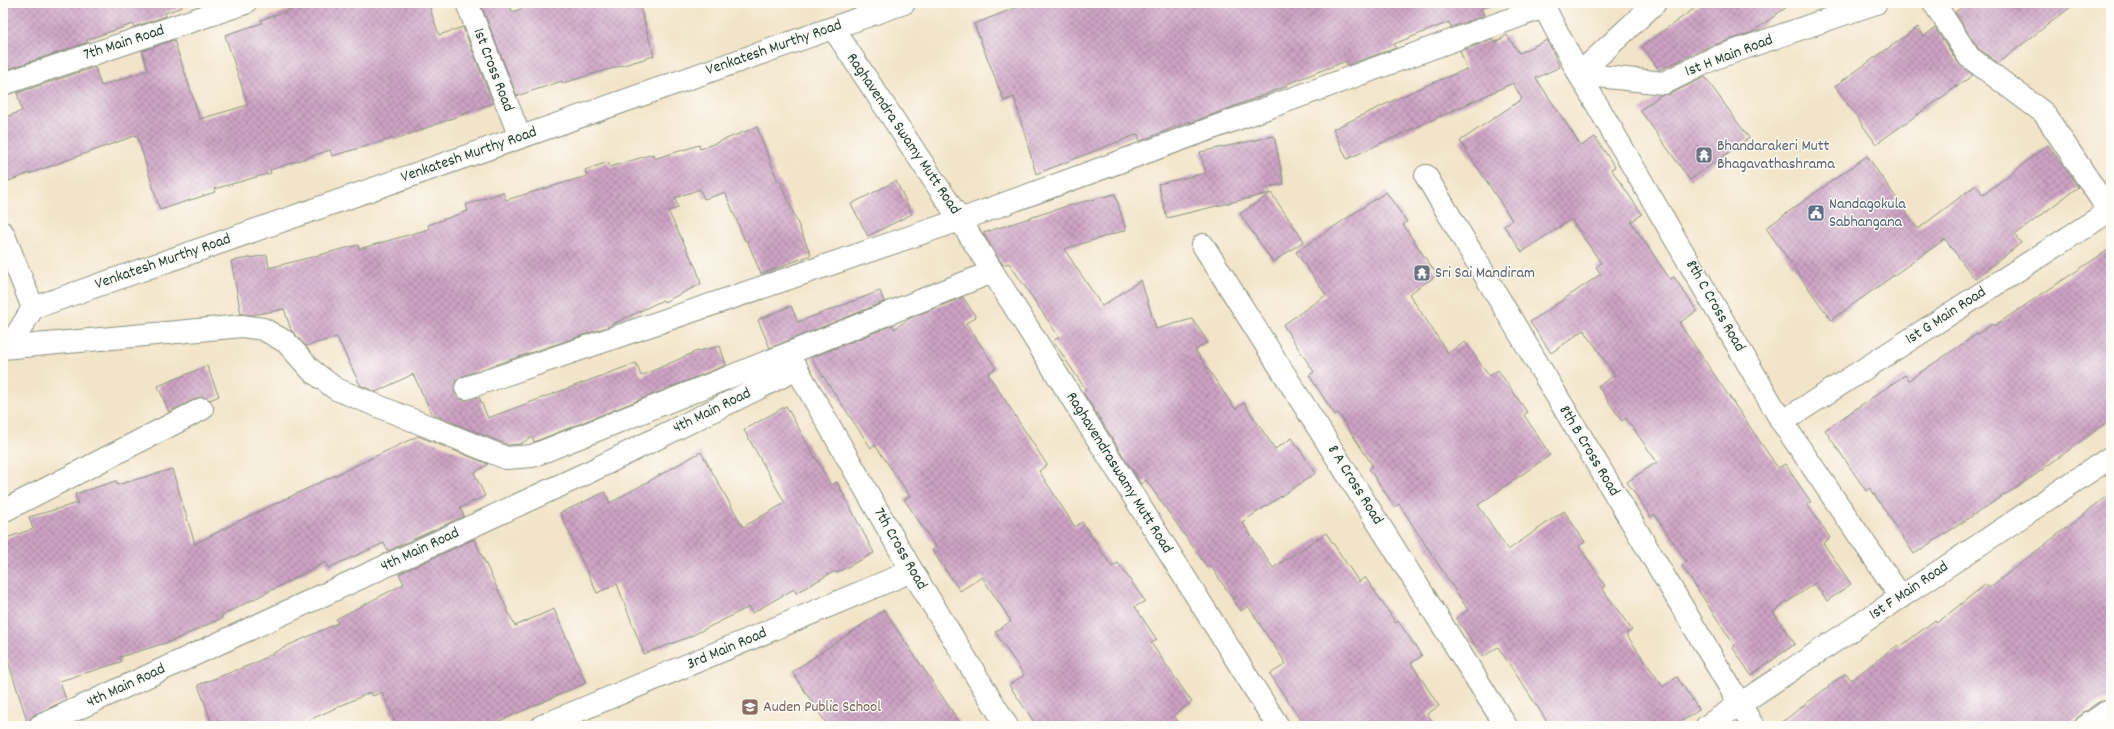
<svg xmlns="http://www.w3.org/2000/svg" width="2114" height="729" font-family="Dekko,sans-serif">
	<defs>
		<pattern id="building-cross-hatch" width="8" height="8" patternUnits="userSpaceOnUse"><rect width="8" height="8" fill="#cda3c4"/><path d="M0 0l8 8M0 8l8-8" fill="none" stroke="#a686a0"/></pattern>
	</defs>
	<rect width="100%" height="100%" fill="#fdfcf7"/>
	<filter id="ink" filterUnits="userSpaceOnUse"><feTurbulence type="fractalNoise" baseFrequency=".025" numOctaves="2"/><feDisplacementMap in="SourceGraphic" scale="8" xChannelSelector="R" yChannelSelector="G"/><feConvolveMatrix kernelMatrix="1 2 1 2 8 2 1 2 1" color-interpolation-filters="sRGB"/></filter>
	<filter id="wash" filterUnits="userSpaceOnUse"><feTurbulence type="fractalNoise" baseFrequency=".012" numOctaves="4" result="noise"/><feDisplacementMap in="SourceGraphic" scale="16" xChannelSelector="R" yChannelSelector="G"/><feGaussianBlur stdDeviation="0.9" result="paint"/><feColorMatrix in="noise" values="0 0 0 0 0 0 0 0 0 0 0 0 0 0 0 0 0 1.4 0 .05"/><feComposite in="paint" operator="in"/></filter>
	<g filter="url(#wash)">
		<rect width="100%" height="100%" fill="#f2e4c8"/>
		<g id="blocks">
			<!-- building -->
			<g fill="url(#building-cross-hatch)">
				<polygon points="3,3 181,3 182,7 165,13 166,16 134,27 133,24 88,39 86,43 9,69 3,48"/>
				<polygon points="308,3 428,3 439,35 463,27 493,103 394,140 394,138 332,156 330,150 270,170 271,173 214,189 215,192 160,210 137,135 3,183 3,118 22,111 17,93 95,67 101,86 148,70 142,51 174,40 200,119 248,105 225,35 262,23 261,20"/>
				<polygon points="480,3 510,3 512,12 538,3 639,3 654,56 563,83 562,81 517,96"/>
				<polygon points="1028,3 1493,3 1493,4 1481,9 1484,16 1451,27 1449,22 1394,44 1396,48 1347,65 1346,61 1287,84 1287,86 1190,123 1190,121 1140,141 1138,134 1036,174 1014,97 1004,101 974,24"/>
				<polygon points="1702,3 1792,3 1751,33 1711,46 1659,70 1642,46"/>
				<polygon points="1967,3 2076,3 1998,63 1978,48 1955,12"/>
				<polygon points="1918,27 1924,36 1935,28 1959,64 1973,75 1876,144 1835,86"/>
				<polygon points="1507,35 1519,53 1547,40 1560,67 1536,78 1581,146 1595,137 1615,167 1611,169 1642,214 1631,222 1670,279 1674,277 1697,311 1679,323 1778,468 1785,464 1811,502 1807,504 1830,538 1823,543 1851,584 1827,601 1815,583 1773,612 1795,644 1751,675 1733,648 1735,646 1682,566 1687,562 1654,514 1651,517 1627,482 1657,462 1626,418 1622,421 1598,386 1615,375 1584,330 1551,353 1530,322 1601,274 1596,267 1601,263 1571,219 1522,252 1504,226 1512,220 1460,141 1522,99 1513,83 1347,159 1333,129 1418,89 1467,69 1460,51 1493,39 1495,43"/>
				<polygon points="1705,77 1749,138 1690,180 1640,110 1661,95 1670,94"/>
				<polygon points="757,127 778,182 780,181 811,255 761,274 747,240 745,241 726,194 724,193 704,199 700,189 675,198 678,208 668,211 697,270 701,284 664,302 663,300 607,327 462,376 456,380 454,392 458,397 463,400 479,397 488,418 636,363 641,376 695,352 720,346 726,365 534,442 532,437 520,444 508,445 432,414 413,374 376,392 360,385 337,337 306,346 291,330 284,309 253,315 241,314 231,261 267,255 269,268 358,245 359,249 429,229 428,225 468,211 466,205 503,192 506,200 587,176 585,170 608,162 610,167 653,154 654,159 699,145 700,149"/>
				<polygon points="1274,136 1284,184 1267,187 1270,193 1167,218 1158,184 1206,173 1200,152"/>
				<polygon points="2048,145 2078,187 2015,235 2021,243 1975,279 1945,239 1831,320 1766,228 1867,156 1918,229 1976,185 1983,195"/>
				<polygon points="896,181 912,214 868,236 851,204"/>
				<polygon points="1386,192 1407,222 1403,225 1437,275 1409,294 1448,353 1465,342 1489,376 1498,370 1527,412 1524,415 1550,455 1478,505 1508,550 1564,511 1585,542 1579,546 1605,586 1602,588 1632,630 1626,634 1663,687 1677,677 1699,710 1675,726 1550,726 1498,647 1483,657 1456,618 1468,610 1399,504 1395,507 1369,469 1373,466 1338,413 1335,415 1309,375 1314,372 1283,325 1326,295 1296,252"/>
				<polygon points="1271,193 1304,241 1273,262 1240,214"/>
				<polygon points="1115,194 1126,230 1064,249 1102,306 1141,280 1156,329 1192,319 1208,342 1195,350 1235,409 1244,403 1275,449 1292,438 1316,473 1242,522 1273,568 1326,533 1359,582 1365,577 1396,623 1398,621 1422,656 1411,663 1439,706 1427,714 1436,726 1305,726 1270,674 1286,664 1248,606 1241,611 1210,565 1207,567 1146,480 1141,484 1083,392 1086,390 1053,341 1059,337 1009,263 1003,265 983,233 1067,206"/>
				<polygon points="2111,248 2111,419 2035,475 1914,554 1870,488 1866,491 1825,430 1905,375 1909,380 1992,324 1994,326"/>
				<polygon points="880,291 884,302 770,348 758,320 791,306 798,322"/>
				<polygon points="963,297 976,317 966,323 996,368 988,374 1047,465 1039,471 1075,527 1082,522 1112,567 1118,563 1145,601 1135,607 1157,640 1151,643 1192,702 1174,715 1181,726 1037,726 1009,685 1024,675 995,632 1011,621 982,577 960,591 932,550 936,547 904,499 910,496 875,445 871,448 811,358 893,325 894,329 912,317"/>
				<polygon points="207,366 219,396 210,400 203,397 197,398 169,412 158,386"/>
				<polygon points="786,406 831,485 837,482 874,553 836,573 835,571 796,593 794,589 752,613 749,607 689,637 644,654 617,584 597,593 560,513 605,492 610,503 701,452 743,527 785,503 744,430"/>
				<polygon points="418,436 488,464 474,473 485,496 460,508 464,516 388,551 384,543 328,568 326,562 221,616 222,618 172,641 120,657 121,662 60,681 66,700 34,715 28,724 3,645 3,539 33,529 29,517 78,503 75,494 116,481 117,485 172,469 195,544 239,521"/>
				<polygon points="2111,493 2111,697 2097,703 2067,726 1777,726 1846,673 1851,680 1898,645 1900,647 1935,620 1937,623 1986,584 1989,588"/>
				<polygon points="474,539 515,626 554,609 586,683 488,726 397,726 382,692 373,696 371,692 296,726 213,726 198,685 255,663 287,646 338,623 336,619 404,584 399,574"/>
				<polygon points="884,610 962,726 828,726 792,672"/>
			</g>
		</g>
	</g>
	<g filter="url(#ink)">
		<use href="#blocks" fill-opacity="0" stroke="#88907e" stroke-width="1"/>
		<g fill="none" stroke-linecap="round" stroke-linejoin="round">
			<!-- street casing -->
			<g stroke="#88907e" stroke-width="24">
				<g id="street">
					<polyline points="467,3 520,137"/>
					<polyline points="1542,3 1579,74 1782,422 1901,597"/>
					<polyline points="1934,3 1969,57 2044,113 2109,211"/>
					<polyline points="833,28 960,220 1278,726"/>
					<polyline points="1579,74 1664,83 1715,58 1876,3"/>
					<polyline points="1579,74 1655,3"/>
					<polyline points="3,84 245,3"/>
					<polyline points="1426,176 1753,726"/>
					<polyline points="3,233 33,308"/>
					<polyline points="1203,245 1506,726"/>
					<polyline points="33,308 904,3"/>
					<polyline points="9,347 33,308"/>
					<polyline points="3,348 242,326 263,329 286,342 311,370 336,389 506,458 532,456 992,272"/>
					<polyline points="790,357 793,365 797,369 912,571 1007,726"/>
					<polyline points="466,388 960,220 1544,7"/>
					<polyline points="1782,422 2111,210"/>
					<polyline points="3,511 202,409"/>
					<polyline points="40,726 589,472 797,369"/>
					<polyline points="542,726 912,571"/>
					<polyline points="1707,726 2111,457"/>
					<polyline points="2086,726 2111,709"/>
				</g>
			</g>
			<!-- street -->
			<use href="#street" stroke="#fff" stroke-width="22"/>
		</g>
	</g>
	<!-- icons -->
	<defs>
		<g id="temple-square" transform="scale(0.9)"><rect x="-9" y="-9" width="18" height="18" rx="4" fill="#6b7280" stroke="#fdfcf7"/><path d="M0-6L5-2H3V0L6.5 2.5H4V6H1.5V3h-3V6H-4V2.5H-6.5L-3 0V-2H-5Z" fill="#fff"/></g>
		<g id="civic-square" transform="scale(0.9)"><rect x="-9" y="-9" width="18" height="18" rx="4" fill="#5c6f8a" stroke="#fdfcf7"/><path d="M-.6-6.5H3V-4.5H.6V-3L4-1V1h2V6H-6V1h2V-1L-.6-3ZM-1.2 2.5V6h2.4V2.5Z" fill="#fff"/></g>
		<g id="school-square" transform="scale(0.9)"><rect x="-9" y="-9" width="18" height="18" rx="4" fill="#8d6e63" stroke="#fdfcf7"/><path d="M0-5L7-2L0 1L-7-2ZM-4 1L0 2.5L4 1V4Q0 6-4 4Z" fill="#fff"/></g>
	</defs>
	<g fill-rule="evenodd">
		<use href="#temple-square" x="1704" y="155"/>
		<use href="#civic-square" x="1816" y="213"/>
		<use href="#temple-square" x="1422" y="273"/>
		<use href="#school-square" x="750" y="707"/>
	</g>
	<g text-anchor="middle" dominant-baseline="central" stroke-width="3" stroke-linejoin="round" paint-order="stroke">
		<!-- street labels -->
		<g font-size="16" fill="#1f3d34" stroke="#fdfcf7">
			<text transform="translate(124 43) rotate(-18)">7th Main Road</text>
			<text transform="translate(774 48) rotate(-19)">Venkatesh Murthy Road</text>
			<text transform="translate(1729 56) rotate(-21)">1st H Main Road</text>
			<text transform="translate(493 70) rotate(69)">1st Cross Road</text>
			<text transform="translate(903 134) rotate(56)">Raghavendra Swamy Mutt Road</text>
			<text transform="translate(469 155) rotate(-19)">Venkatesh Murthy Road</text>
			<text transform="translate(163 262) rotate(-19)">Venkatesh Murthy Road</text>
			<text transform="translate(1715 306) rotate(60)">8th C Cross Road</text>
			<text transform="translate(1946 316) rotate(-33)">1st G Main Road</text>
			<text transform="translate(712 411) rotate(-26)">4th Main Road</text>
			<text transform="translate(1589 451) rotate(59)">8th B Cross Road</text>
			<text transform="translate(1119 473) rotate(58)">Raghavendraswamy Mutt Road</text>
			<text transform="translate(1355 485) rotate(58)">8 A Cross Road</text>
			<text transform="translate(900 549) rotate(60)">7th Cross Road</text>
			<text transform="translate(420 550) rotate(-25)">4th Main Road</text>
			<text transform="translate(1909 591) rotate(-34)">1st F Main Road</text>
			<text transform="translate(727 649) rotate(-23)">3rd Main Road</text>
			<text transform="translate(126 686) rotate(-25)">4th Main Road</text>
		</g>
		<!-- worship labels -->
		<g font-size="16" fill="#5b616d" stroke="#fdfcf7" text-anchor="start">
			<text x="1717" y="146">Bhandarakeri Mutt<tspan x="1717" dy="18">Bhagavathashrama</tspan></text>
			<text x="1435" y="273">Sri Sai Mandiram</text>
		</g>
		<!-- service labels -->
		<g font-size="16" fill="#4e5e75" stroke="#fdfcf7" text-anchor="start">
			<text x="1829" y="204">Nandagokula<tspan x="1829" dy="18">Sabhangana</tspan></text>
		</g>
		<!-- education labels -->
		<g font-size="16" fill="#785e54" stroke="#fdfcf7" text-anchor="start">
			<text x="763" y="707">Auden Public School</text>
		</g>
	</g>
	<!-- margin -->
	<rect width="2114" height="729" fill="none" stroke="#fdfcf7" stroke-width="16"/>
</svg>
